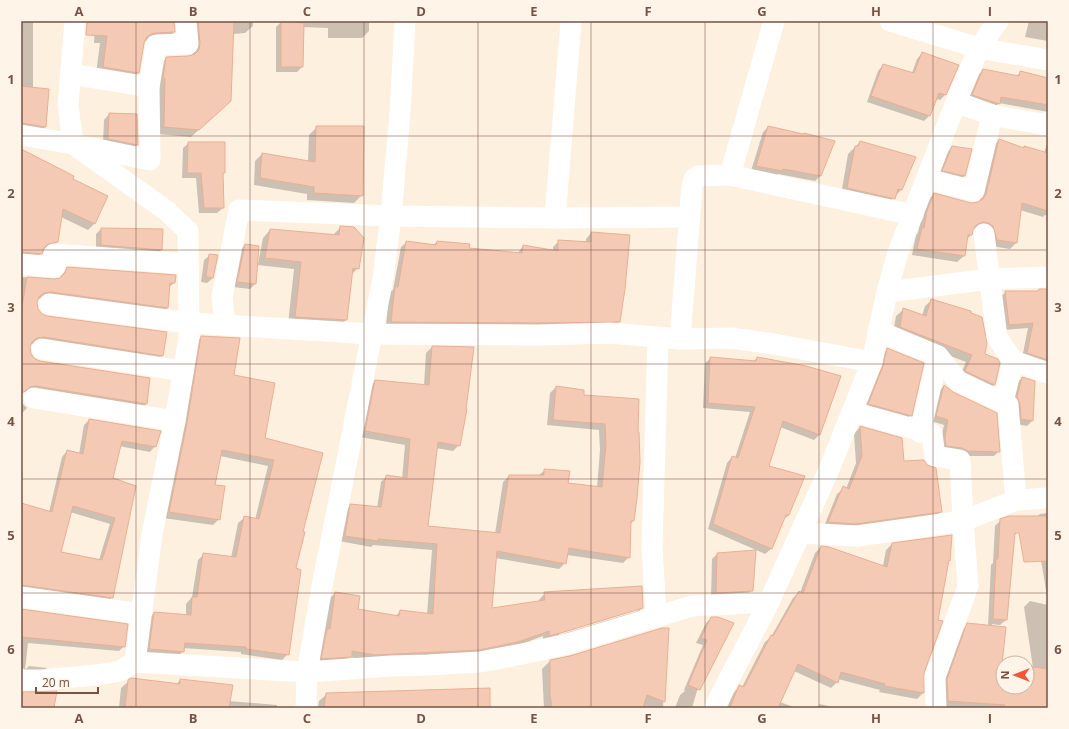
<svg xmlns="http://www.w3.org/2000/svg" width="1069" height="729" font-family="'Open Sans',sans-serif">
	<rect width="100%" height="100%" fill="#fef0df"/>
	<!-- shadow -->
	<g fill="#0003" fill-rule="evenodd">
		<polygon points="21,21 33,21 33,88 45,127 39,133 21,130"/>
		<polygon points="95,21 174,21 174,32 167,39 144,41 138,73 131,80 96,74 100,43 94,43"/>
		<polygon points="188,21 253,21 253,26 245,33 233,34 222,108 191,137 157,134 159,65 167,58 192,56 193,51"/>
		<polygon points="287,21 369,21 369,31 362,38 328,38 328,28 303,27 302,67 297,72 276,72 276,27 281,22 287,23"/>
		<polygon points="1029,21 1048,21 1048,41 1025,37"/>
		<polygon points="922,53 958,65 945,95 940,100 936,99 929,116 924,121 867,102 878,71 883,65 912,73 917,59"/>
		<polygon points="983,70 1016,76 1021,72 1048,79 1048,112 999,103 993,110 967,101 977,76"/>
		<polygon points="109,114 136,115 137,145 132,150 103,144 104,120"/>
		<polygon points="317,127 362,195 354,203 307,200 307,194 254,185 255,161 262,154 308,162 309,135"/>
		<polygon points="768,127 803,135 820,176 815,181 778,174 777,176 751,171 763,132"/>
		<polygon points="999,140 1023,148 1024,147 1044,153 1048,141 1048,216 1045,215 1043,217 1020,210 1016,243 1010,249 991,246 976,228 972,229 971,235 966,240 964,256 957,262 912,255 916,235 918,233 921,218 928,200 934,194 971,204 979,203 993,146"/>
		<polygon points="860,142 901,190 887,205 841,195 848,154"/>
		<polygon points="189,143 224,143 224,173 222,174 223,208 217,213 199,213 196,178 182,178 183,148"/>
		<polygon points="952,147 970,150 964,176 959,181 938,176 947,153"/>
		<polygon points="21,150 72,180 107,196 94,224 88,230 61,217 57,242 51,248 42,249 41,253 35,259 21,258"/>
		<polygon points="341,227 358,268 351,275 346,320 338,327 288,324 294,269 257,265 255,284 250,289 233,287 240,250 245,245 257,264 258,264 263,238 270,230 333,235"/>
		<polygon points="101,229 161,250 156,255 96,250 96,234"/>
		<polygon points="591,233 619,321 614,327 386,327 389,293 393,290 401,247 407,242 433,245 437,242 468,249 517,254 523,246 553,251 553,247 559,241 586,243 586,239"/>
		<polygon points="210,255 213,278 207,283 201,282 204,260"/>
		<polygon points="67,268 174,283 168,288 167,308 161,314 44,298 37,299 36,302 37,309 41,315 162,355 156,361 37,343 31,344 29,347 30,354 34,359 146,404 140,410 29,392 23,392 21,396 22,403 27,408 21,414 21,277 54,280 60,279 61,274"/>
		<polygon points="1006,292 1048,293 1048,368 1022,358 1028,328 1004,330 1000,297"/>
		<polygon points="932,300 984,354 999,363 994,385 987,392 959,378 966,362 893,334 896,316 903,310 922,316 925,306"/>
		<polygon points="201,337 233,376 263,438 322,454 302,532 295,569 288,654 282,660 241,654 241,652 183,648 183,651 177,657 144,654 148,619 154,613 186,615 186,604 192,597 198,560 204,554 231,558 238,523 244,518 255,520 268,466 220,456 214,486 219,519 213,525 163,518 196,343"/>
		<path d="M432,347L459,445L453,451L436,448L427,526L495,534L503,482L509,476H538L545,470L567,484L597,488L600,450L599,430L547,425L550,393L556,387L583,396L638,400L633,521L630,524L629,557L623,563L567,555L565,563L559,569L495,558L491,609L539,602V600L545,593L642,608L636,614L543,641V636L511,648L472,656L368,661L350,657L345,662L316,665L329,599L335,593L357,610L395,617L400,611L427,614L432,550L373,545L371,547L339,541L345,511L351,505L377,508L381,482L387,476L402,479L405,445L360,437L369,388L375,381L424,385L426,353ZM638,609V611L559,635V633Z"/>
		<polygon points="888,349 911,415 905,421 864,409 882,354"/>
		<polygon points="711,358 753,362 757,358 839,377 819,435 814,440 780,427 768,466 789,515 783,520 771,549 765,554 708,529 727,463 732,457 735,458 750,412 703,408 705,363"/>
		<polygon points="1022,378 1034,382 1032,421 1027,426 1016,424 1012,403 1017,383"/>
		<polygon points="944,386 952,393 999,451 994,456 962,456 941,451 940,443 944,425 931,421 939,391"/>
		<path d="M89,420L155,446L150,452L119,446L111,479L135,487L112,597L107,603L21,591V503L49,512L62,457L67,451L79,454L84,425ZM70,512L110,524L99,560L60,552Z"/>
		<polygon points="860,427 903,462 941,511 935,518 849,530 823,529 837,494 844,488 846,489 856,463 854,434"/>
		<polygon points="1048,513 1048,602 1034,519 1040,514"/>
		<polygon points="1001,520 1017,532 1014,536 1006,620 1000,625 992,624 1001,665 1003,665 1003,687 1027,687 1027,667 1033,668 1024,607 1030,601 1048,605 1048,708 962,708 942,707 942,686 962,630 968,624 988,626 991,565 993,563 995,526"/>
		<polygon points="951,536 949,560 948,562 923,673 923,693 917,699 879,692 880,690 838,679 837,682 831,688 794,671 780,702 796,708 727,708 734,692 740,686 742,687 765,642 771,637 793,598 799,592 800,593 815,553 821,547 883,566 886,550 892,544"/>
		<polygon points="717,554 752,590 747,596 711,598 712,559"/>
		<polygon points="21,610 124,646 119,651 28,643 25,670 29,666 47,668 43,672 23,673 24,668 21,671"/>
		<polygon points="711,618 733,624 697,691 692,708 675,708 680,695 685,691 684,690 703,645 696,643 706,623"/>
		<polygon points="668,629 663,708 544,708 542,669 550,661"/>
		<polygon points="180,680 229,701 277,705 277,708 119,708 121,688 129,681 176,685"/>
		<polygon points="24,693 53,708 21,708 21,696"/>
		<polygon points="327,694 489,708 318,708 319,701"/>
		<polygon points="820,704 836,708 816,708"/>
	</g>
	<!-- building -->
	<g fill="#f5cab5" stroke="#e9af94" fill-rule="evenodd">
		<polygon points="87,21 174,21 175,32 155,33 151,34 146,38 144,43 139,73 103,67 107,36 86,35"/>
		<polygon points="198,21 234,21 231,101 199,130 164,127 165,78 163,78 166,57 188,56 195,54 199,50 200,43"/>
		<polygon points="281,21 304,23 303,67 281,67"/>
		<polygon points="922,52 959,65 946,95 939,93 930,116 871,96 883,64 914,73"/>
		<polygon points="983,69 1019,76 1020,71 1048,78 1048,105 1001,97 1000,104 972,95"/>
		<polygon points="21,86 49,89 46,127 21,123"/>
		<polygon points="109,113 137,114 138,145 108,139"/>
		<polygon points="316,126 364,126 363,196 314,193 314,187 260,178 262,153 315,162"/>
		<polygon points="768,126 803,134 804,133 835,141 821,176 783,169 783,171 756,166"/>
		<polygon points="999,139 1024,148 1024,146 1048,153 1048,211 1022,203 1017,243 997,240 993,226 988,223 983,222 976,225 973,230 972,235 968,235 965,256 917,249 922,228 924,228 927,211 934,193 971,203 978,202 983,199 986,194"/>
		<polygon points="860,141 916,157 902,190 898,189 895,199 847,188 855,146 858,146"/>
		<polygon points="188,142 225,142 225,173 223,173 224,208 204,208 201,173 187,173"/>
		<polygon points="952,146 972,149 965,176 942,171"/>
		<polygon points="21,149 74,176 73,179 108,196 95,224 63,209 58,242 48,244 44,248 42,254 21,252"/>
		<polygon points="340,226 354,227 364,238 359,269 353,268 347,320 295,317 301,262 265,258 270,229 339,235"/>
		<polygon points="101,228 163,229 162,250 101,245"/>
		<polygon points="591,232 630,235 625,289 620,322 537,323 391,322 395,287 398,287 406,241 436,245 437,241 470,244 469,248 522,253 523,245 558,251 558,240 591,242"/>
		<polygon points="245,244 259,246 256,284 237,282"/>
		<polygon points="209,254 218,255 213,278 206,277"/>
		<polygon points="67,267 176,275 175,283 170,283 168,308 51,292 44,293 39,297 37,302 38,309 42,314 47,316 167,332 163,356 44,337 37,338 32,342 30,347 31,354 35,359 40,361 150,378 147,404 36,386 30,387 24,392 21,392 21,313 27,277 54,279 60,278 65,273"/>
		<polygon points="1039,289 1048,289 1048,360 1027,353 1033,323 1009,325 1005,291 1038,291"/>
		<polygon points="931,299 971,311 971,313 982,317 987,343 985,354 998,359 1000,363 995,385 965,371 972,355 900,327 903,308 926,316"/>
		<polygon points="201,336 240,338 234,375 275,383 265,438 323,453 303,532 305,532 296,568 301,570 289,655 246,649 246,647 185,643 184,652 149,649 154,612 191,615 192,597 197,597 203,553 236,557 244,516 259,519 274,460 222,450 215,485 225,486 220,520 169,512 187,423"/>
		<polygon points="432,346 474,347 466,409 467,409 460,446 438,442 428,526 500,533 509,475 544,475 544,469 570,471 568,483 602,487 606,444 605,424 553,420 556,386 584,390 584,395 639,399 638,432 639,432 640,462 637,498 634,521 631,521 630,558 569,548 566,564 497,551 492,608 545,600 544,592 642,586 643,608 564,632 549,636 549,631 518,642 479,650 375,655 352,651 352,657 321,659 327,629 330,629 335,592 360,596 358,609 399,616 400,610 433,614 437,544 378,539 378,541 345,536 350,504 381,507 386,475 407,478 410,439 365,431 375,380 429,385"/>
		<polygon points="887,348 924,363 912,416 868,404 883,366"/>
		<polygon points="710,357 756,361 757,357 806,366 841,376 820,435 783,421 769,466 805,476 789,515 786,515 772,549 713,524 732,456 738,458 755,407 708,403"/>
		<polygon points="1022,377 1035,381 1033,421 1021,419 1020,404 1017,397"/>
		<polygon points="944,385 953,392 997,413 1000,452 968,451 962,448 946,446 945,437 948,420 936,416"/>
		<path d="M89,419L161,431L156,447L122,441L113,478L136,486L113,598L21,585V503L52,512L67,450L83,454ZM73,506L115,518L102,560L61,552Z"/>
		<polygon points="860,426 902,438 904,461 924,460 927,465 936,468 942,512 856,524 828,522 843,486 849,489 862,456"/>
		<polygon points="1009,516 1048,516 1048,561 1024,562 1019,533 1015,533 1007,620 993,619 996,559 998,559 1000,519"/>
		<polygon points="952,535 950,561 949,560 938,620 943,621 924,673 924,693 884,686 885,684 841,672 838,683 798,664 778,708 730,708 739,685 744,687 771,635 773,636 799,591 803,593 821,546 829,547 887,567 892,543"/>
		<polygon points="756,550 753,591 716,593 717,553"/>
		<polygon points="21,609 128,624 125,647 21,637"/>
		<polygon points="711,617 718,617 734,623 700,690 688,685 707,640 701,638"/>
		<polygon points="967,623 1006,627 1002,664 1003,687 1027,687 1027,666 1048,669 1048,708 999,708 1005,705 948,701 947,679"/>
		<polygon points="662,628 669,628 665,702 647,695 643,708 552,708 550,694 550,660 570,656"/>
		<polygon points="131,678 180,684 180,679 233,685 229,708 125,708 128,680"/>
		<polygon points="490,688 490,708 324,708 326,693"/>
		<polygon points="57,691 54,708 21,708 23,692"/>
	</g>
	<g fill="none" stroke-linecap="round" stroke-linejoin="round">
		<!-- minor -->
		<g stroke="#fff" stroke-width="21">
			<polyline points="405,21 400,113 391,216 383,278 323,581 307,672 391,666 428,665 480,662 532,652 567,644 692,606 769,602"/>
			<polyline points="774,21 730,175 913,215"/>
			<polyline points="890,21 979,48 1048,60"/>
			<polyline points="71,74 149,87 156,45 188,44 186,21"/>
			<polyline points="956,102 992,115 1047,125 1048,122"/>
			<polyline points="21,135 73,144 68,105 75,21"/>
			<polyline points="82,146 150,160 149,87"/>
			<polyline points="927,179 974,191 992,115"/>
			<polyline points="555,218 689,217"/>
			<polyline points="984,234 997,337 1013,361 1003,402"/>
			<polyline points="21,264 55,267 54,254 188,264"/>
			<polyline points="887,292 990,279 1048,277"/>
			<polyline points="49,304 189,323 225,325 222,297 239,210 391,216 555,218 571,21"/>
			<polyline points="225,325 372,334 537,335 610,333 680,339 732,338 774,344 872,362"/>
			<polyline points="878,331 938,356 958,381 1008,405 1016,500"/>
			<polyline points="680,339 692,186 694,179 698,176 730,175"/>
			<polyline points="42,349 183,371"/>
			<polyline points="1013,361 1048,373"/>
			<polyline points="34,398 175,421"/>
			<polyline points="853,412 932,434 935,456 960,460 963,521 968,586 935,677 936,708"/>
			<polyline points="920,432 938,356"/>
			<polyline points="800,533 857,536 963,521 1016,500 1048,498"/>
			<polyline points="21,597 141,614"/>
			<polyline points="656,617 652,548 658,338"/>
			<polyline points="135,662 307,672 306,708"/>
			<polyline points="21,680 42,680 97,675 120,671 135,662 152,534 175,421 189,337 188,231 167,211 73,144"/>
			<polyline points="714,708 769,602 828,472 872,362 887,292 897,255 956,102 979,48 998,21"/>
		</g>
	</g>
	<!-- grid -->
	<path fill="none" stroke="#765345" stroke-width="1" stroke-opacity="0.55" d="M136,21V708M250,21V708M364,21V708M478,21V708M591,21V708M705,21V708M819,21V708M933,21V708M21,136H1048M21,250H1048M21,364H1048M21,479H1048M21,593H1048"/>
	<!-- border -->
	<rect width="1069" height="729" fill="none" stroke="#fff4e7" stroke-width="44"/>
	<!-- north arrow -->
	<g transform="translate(1015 675) rotate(270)"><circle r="19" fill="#fff4e7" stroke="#c8b4a6"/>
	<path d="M0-3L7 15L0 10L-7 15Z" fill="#f2573a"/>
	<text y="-6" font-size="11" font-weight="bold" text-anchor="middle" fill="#765345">N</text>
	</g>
	<!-- scale -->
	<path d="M36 687v6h62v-6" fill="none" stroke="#765345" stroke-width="2"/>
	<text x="42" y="687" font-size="12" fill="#765345" stroke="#fff4e7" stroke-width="3" paint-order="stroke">20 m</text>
	<rect x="22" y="22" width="1025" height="685" fill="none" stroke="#765345" stroke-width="1.5"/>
	<g font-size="13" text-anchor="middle" font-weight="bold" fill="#765345">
		<text x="79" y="16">A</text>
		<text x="193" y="16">B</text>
		<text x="307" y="16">C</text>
		<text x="421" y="16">D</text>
		<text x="534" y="16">E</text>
		<text x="648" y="16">F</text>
		<text x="762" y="16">G</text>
		<text x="876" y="16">H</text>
		<text x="990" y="16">I</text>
		<text x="11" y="84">1</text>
		<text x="1058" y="84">1</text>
		<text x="11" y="198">2</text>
		<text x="1058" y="198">2</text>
		<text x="11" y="312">3</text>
		<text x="1058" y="312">3</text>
		<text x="11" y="426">4</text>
		<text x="1058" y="426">4</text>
		<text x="11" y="540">5</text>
		<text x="1058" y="540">5</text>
		<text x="11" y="654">6</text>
		<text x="1058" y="654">6</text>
		<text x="79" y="723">A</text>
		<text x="193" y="723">B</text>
		<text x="307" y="723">C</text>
		<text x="421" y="723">D</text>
		<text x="534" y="723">E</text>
		<text x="648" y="723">F</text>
		<text x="762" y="723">G</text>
		<text x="876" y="723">H</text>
		<text x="990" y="723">I</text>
	</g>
</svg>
